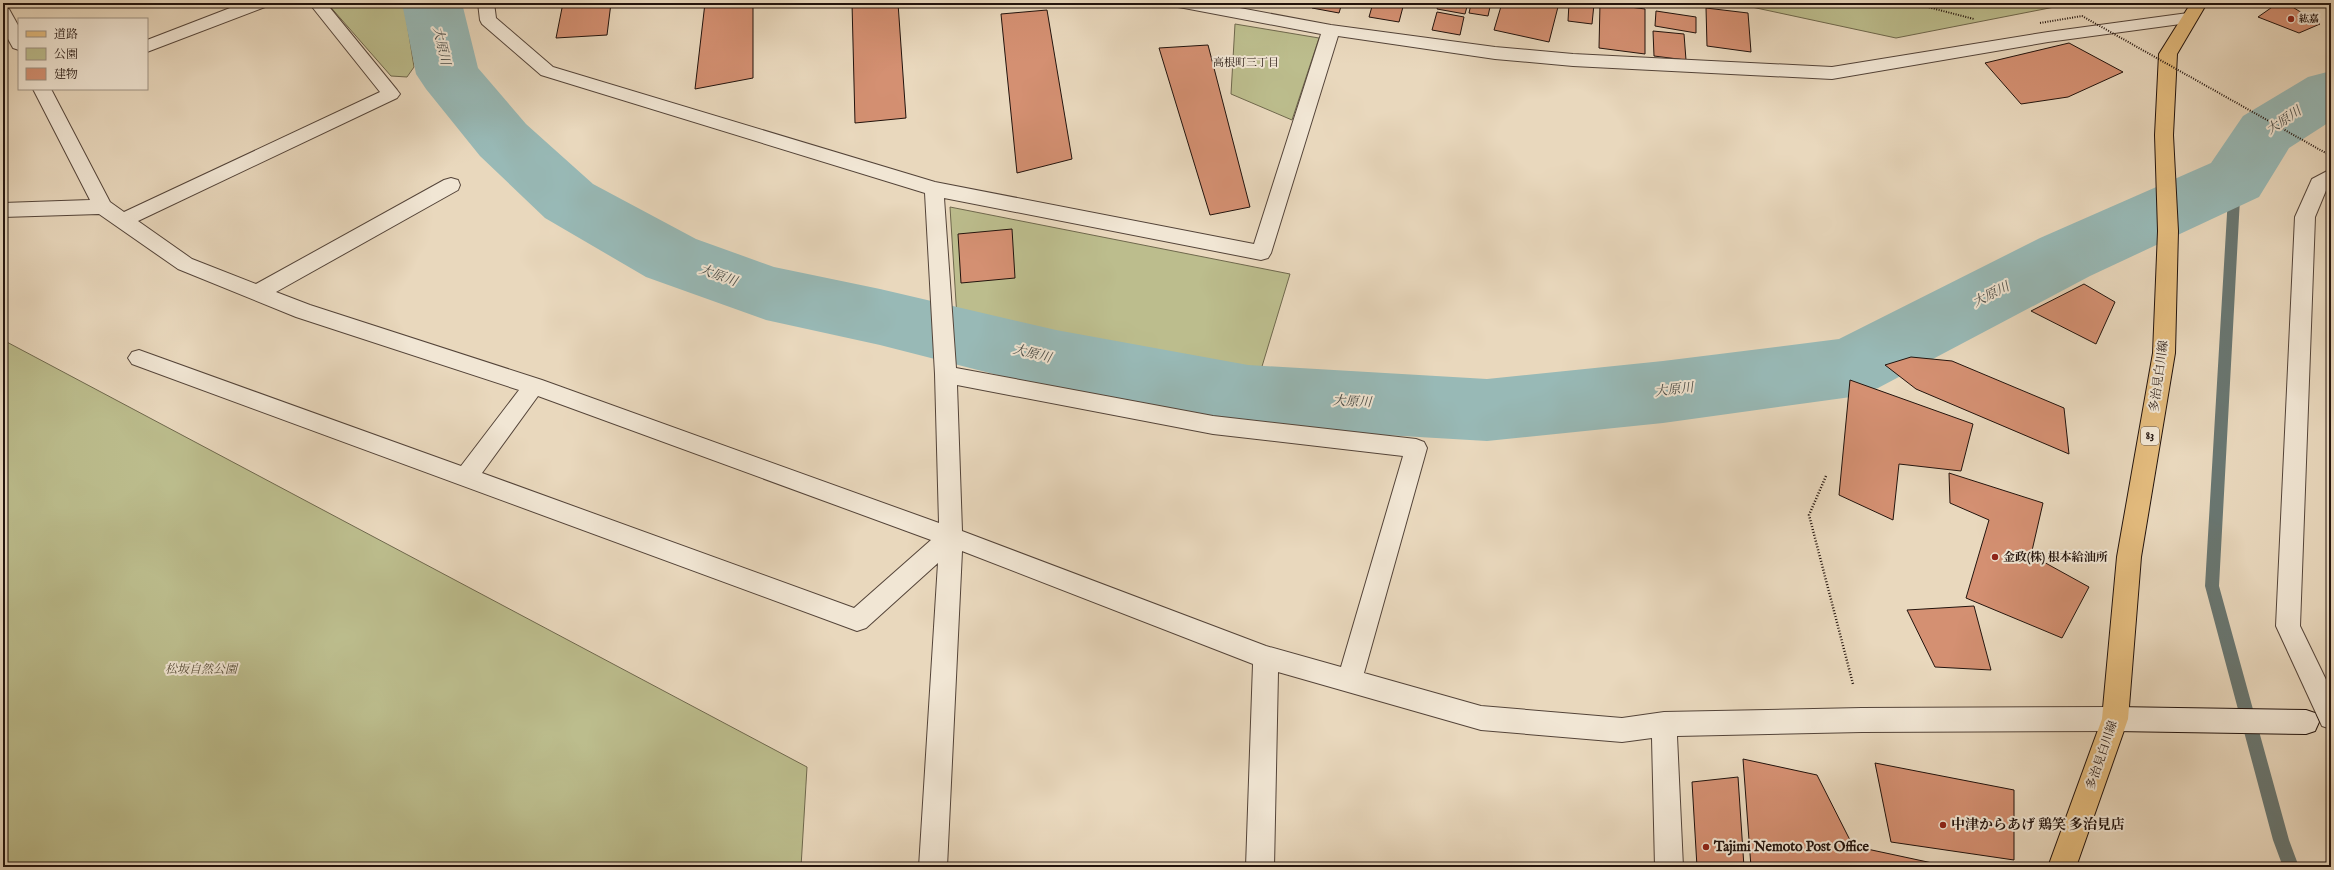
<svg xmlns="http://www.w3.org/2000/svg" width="2334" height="870" font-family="'IM FELL English','Noto Serif JP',serif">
	<rect width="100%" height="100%" fill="#e9d8bd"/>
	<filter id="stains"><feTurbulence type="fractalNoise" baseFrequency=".005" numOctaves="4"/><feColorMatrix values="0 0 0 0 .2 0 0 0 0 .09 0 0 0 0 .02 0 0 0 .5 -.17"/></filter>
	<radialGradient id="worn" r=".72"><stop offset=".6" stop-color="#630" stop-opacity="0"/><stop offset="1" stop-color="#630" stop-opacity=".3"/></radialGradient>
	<!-- green -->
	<g fill="#bcbd8d" stroke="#6f684d">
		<polygon points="327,3 404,3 414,67 407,77 391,76"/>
		<polygon points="1733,3 2075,3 1896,38"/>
		<polygon points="1235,24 1319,38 1292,120 1231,94"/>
		<polygon points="950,207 1290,274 1260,373 957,318"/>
		<polygon points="3,340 807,767 801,867 3,867"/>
	</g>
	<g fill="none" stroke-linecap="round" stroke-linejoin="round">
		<!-- stream -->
		<polygon fill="#697772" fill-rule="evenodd" points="2235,176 2241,180 2219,586 2289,840 2299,867 2283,867 2273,840 2205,586 2229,180"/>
		<!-- river -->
		<polygon fill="#98b9b6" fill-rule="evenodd" points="402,3 462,3 478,68 526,124 593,184 696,239 774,267 880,289 1056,330 1248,365 1487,379 1663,361 1839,339 2040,238 2211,163 2243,116 2308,77 2331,71 2331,121 2289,148 2259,197 2090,276 1878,388 1851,397 1663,423 1487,441 1248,427 1056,390 880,345 766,320 646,277 545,218 480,156 426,89 416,74"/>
	</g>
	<!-- building -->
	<g fill="#d49072" stroke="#22130d">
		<polygon points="563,3 611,3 607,35 556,38"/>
		<polygon points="705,3 753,3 753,78 695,89"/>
		<polygon points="852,3 898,3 906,118 855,123"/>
		<polygon points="1314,3 1342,3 1339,13 1312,8"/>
		<polygon points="1373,3 1404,3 1399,22 1369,17"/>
		<polygon points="1439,3 1468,3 1465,14 1437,9"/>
		<polygon points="1502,3 1559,3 1549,42 1494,30"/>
		<polygon points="1569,3 1594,4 1592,24 1568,21"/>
		<polygon points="1600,3 1645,9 1645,54 1599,48"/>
		<polygon points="2278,3 2286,3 2320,24 2299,33 2258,17"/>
		<polygon points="1471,4 1490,7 1488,16 1469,13"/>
		<polygon points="1706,8 1748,13 1751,52 1707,46"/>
		<polygon points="1047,10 1072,159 1017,173 1001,14"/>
		<polygon points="1656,11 1696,17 1696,33 1655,26"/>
		<polygon points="1437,12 1464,17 1460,35 1432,30"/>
		<polygon points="1653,31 1684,34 1686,60 1654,56"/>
		<polygon points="2069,43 2123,72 2068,97 2021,104 1985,63"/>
		<polygon points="1208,45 1250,207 1210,215 1159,48"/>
		<polygon points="1012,229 1015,278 961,283 958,234"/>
		<polygon points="2084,284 2115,302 2096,344 2031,311"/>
		<polygon points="1911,357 1952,361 2064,408 2069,454 1916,389 1885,365"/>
		<polygon points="1850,380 1973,424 1961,471 1899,464 1893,520 1839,495"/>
		<polygon points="1949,473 2043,503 2031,555 2089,587 2062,638 1966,598 1989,520 1950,503"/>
		<polygon points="1974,606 1991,670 1935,667 1907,610"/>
		<polygon points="1743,759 1817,775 1853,846 1951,867 1751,867"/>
		<polygon points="1875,763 2014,790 2014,860 1891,842"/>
		<polygon points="1738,777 1744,867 1697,867 1692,782"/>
	</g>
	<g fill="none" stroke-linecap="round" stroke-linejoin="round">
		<!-- street casing -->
		<g stroke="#544439" stroke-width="2">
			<g id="street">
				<polygon points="243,3 267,3 265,7 147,52 147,40"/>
				<path d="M309,3H326L397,90L400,94L397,98L138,221L192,259L256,284L444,180L451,178L458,180L460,185L458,190L276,292L310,305L542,380L939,523L935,374L925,193L541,75L482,24L480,20L478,3H494L496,18L553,67L935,182L1254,244L1321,34L1184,8L1178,7L1176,3H1213L1331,25L1495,47L1573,54L1832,67L2048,32L2188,13L2194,14L2196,18L2194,22L2188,23L2048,42L1832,79L1573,66L1495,59L1338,36L1271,253L1268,258L1261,260L944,198L956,368L1213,416L1416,439L1424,442L1427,448L1364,673L1481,706L1622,718L1664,712L1862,708L2115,707L2124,710L2128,719L2124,728L2115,731L1862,732L1677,736L1683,867H1655L1652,738L1622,742L1481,730L1278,672L1274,867H1246L1253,664L962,551L947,867H919L938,563L866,628L857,631L132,364L128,358L132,352L139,350L461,466L519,390L296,317L178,269L99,214L3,217V203L90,200L33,89H51L110,202L124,212L380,92ZM957,385L1213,434L1403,456L1341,667L1266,646L962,531ZM538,396L931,540L854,608L482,473Z"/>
				<polygon points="3,8 9,9 19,27 19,50 13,48 3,30"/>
				<polygon points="2331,169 2331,185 2327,188 2315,217 2300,626 2331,690 2331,729 2322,726 2276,626 2295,217 2312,179"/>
			</g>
		</g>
		<!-- secondary casing -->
		<g stroke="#22130d" stroke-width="2">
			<polygon id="secondary" points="2115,707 2306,710 2315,713 2319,722 2315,731 2306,734 2115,731 2106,728 2102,719 2106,710"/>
		</g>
		<!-- primary casing -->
		<g stroke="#22130d" stroke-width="2">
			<polygon id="primary" points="2191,3 2207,3 2177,54 2173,135 2178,231 2175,353 2141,557 2128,719 2076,867 2048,867 2102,719 2117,557 2153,353 2158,231 2155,135 2159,54"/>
		</g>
		<!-- path-far1 -->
		<polyline stroke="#22130d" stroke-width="2" stroke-dasharray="1 1.5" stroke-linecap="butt" points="1912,3 1974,19"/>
		<!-- path -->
		<polyline stroke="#22130d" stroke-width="2.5" stroke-dasharray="1 2" stroke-linecap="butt" points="1826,476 1809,515 1853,684"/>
		<!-- street -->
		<use href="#street" fill="#f1e6d4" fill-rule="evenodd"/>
		<!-- secondary -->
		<use href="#secondary" fill="#f1e6d4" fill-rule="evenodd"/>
		<!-- primary -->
		<use href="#primary" fill="#e4bc7e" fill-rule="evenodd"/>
		<!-- path-bridge -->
		<polyline stroke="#22130d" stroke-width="2" stroke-dasharray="1 1.5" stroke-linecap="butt" points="2040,23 2082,16 2331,156"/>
	</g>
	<!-- markers -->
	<g fill="#8f2418" stroke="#f1e6d4" stroke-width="1.5">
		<circle cx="2291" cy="19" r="4"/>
		<circle cx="1995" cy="557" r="4"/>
		<circle cx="1943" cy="825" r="4"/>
		<circle cx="1706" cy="847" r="4"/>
	</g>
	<g text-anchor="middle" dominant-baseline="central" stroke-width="4" stroke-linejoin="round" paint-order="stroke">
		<!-- far-poi labels -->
		<g font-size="10" font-weight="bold" fill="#22130d" stroke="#f1e6d4" text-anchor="start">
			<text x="2299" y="19">紘嘉</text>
		</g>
		<!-- far-neighbourhood labels -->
		<g font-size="11" fill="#22130d" stroke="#f1e6d4">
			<text x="1246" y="63">高根町三丁目</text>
		</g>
		<!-- shield labels -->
		<rect fill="#f1e6d4" stroke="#605249" stroke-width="1" x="2141" y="427" width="18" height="18" rx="3"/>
		<g font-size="11" font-weight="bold" fill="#22130d">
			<text x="2150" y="436">83</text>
		</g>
		<!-- street labels -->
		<g font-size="12" fill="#22130d" stroke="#f1e6d4">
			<text transform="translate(2159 376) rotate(-82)">多治見白川線</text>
			<text transform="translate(2102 755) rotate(-71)">多治見白川線</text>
		</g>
		<!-- poi labels -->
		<g font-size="12" font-weight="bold" fill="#22130d" stroke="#f1e6d4" text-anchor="start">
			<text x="2003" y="557">金政(株) 根本給油所</text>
		</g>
		<!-- park labels -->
		<g font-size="12" font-style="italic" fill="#584e3a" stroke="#f1e6d4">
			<text x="201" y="669">松坂自然公園</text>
		</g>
		<!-- water labels -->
		<g font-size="13" font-style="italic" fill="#4b4d48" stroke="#f1e6d4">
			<text transform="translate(441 46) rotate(77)">大原川</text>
			<text transform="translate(2284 121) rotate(-34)">大原川</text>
			<text transform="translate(718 276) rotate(20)">大原川</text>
			<text transform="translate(1991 295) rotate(-27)">大原川</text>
			<text transform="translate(1032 354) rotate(14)">大原川</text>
			<text transform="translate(1674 390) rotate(-7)">大原川</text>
			<text transform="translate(1352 402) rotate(3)">大原川</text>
		</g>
		<!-- near-poi labels -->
		<g font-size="14" font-weight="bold" fill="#22130d" stroke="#f1e6d4" text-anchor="start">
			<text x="1951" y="825">中津からあげ 鶏笑 多治見店</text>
			<text x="1714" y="847">Tajimi Nemoto Post Office</text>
		</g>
	</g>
	<!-- margin -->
	<rect width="2334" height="870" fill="none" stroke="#e9d8bd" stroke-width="16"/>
	<rect x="4" y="4" width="2326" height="862" fill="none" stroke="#22130d" stroke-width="2"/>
	<rect x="8" y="8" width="2318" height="854" fill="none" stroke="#22130d"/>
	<!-- legend -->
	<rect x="18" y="18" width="130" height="72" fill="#f1e6d4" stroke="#9e9284"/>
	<rect x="26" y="31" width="20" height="6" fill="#e4bc7e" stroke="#9e9284"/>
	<text x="54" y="38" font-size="12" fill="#22130d">道路</text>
	<rect x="26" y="48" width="20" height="12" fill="#bcbd8d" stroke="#9e9284"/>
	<text x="54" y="58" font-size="12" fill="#22130d">公園</text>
	<rect x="26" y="68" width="20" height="12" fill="#d49072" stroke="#9e9284"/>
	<text x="54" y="78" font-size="12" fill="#22130d">建物</text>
	<rect width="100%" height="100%" filter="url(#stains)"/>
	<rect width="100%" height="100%" fill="url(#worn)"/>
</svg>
